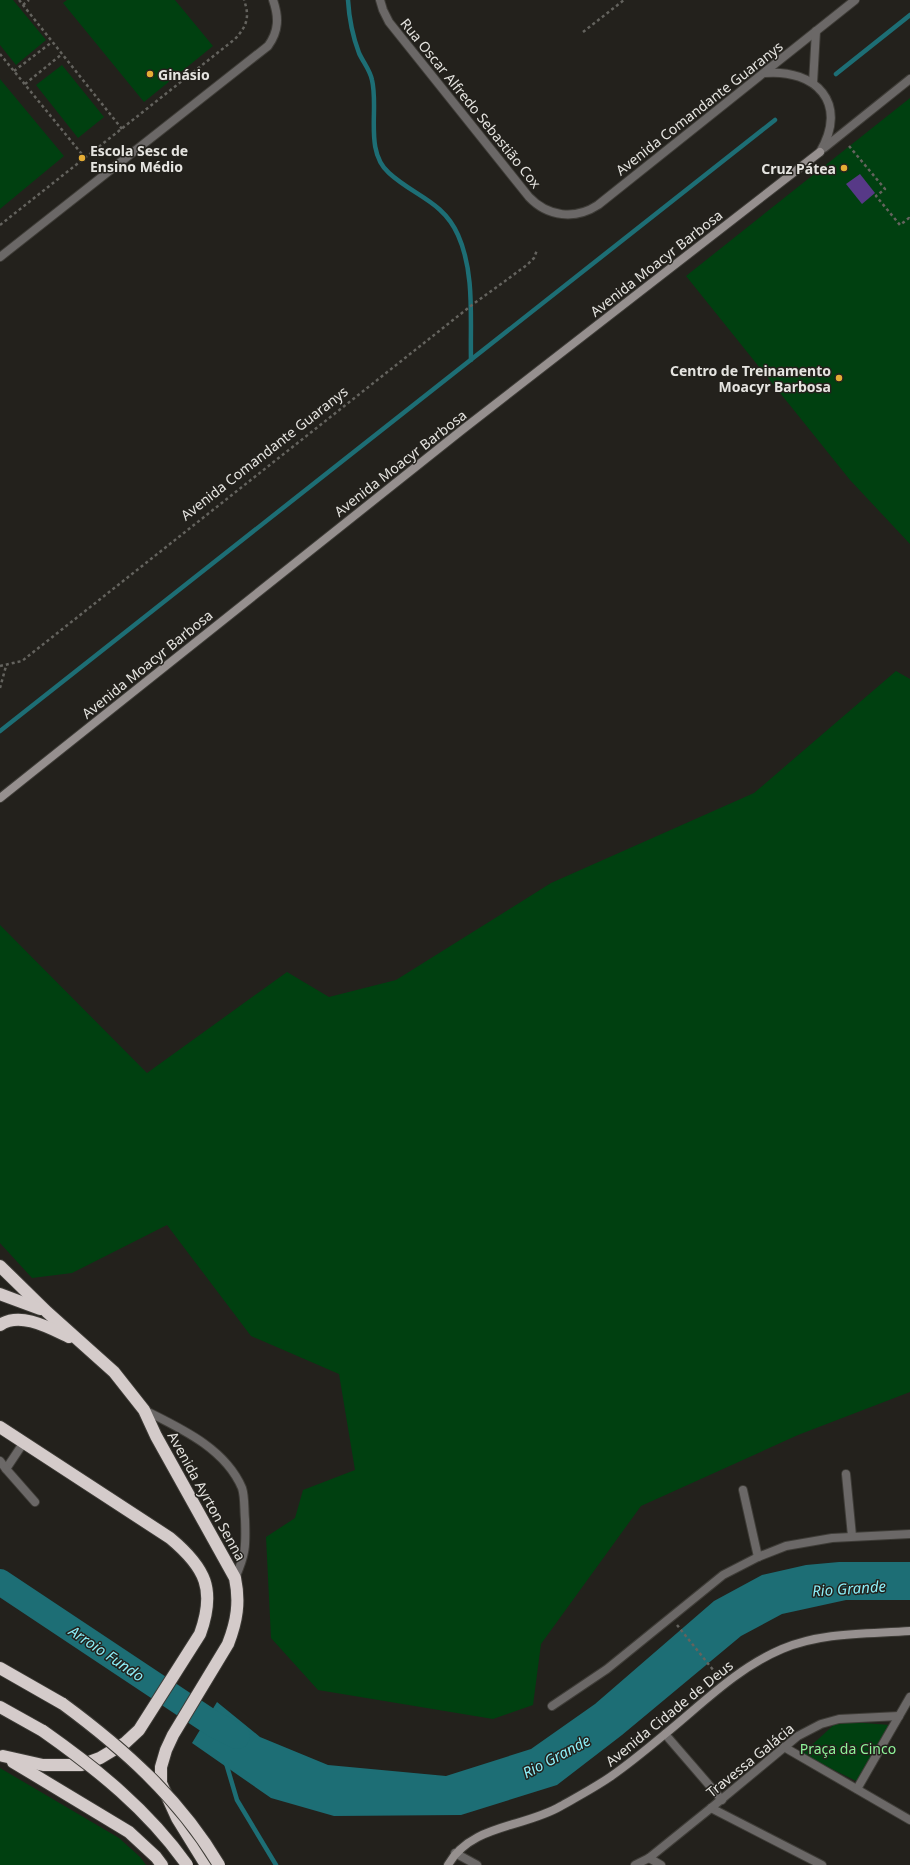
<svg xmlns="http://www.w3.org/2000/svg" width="910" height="1865" font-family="'Noto Sans',sans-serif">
	<rect width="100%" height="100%" fill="#23211c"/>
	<!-- green -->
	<g fill="#004010">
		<polygon points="0,0 13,0 46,40 16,65 0,45"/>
		<polygon points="67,0 175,0 213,46 144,102 63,3"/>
		<polygon points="62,65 104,117 78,138 36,85"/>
		<polygon points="0,79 64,156 0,209"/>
		<polygon points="910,98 910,544 850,480 686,276"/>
		<polygon points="896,671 910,679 910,1392 798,1435 641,1506 541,1644 533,1705 493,1719 318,1690 271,1638 266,1537 295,1518 303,1490 355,1470 339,1374 251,1336 167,1225 72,1273 32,1278 0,1243 0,925 147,1073 287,972 329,997 396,980 551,883 754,793"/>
		<polygon points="838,1721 890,1725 858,1782 802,1754"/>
		<polygon points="0,1768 119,1838 140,1857 146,1865 0,1865"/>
	</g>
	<!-- water -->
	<polygon fill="#1d6e75" points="839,1562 910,1562 910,1600 846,1600 782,1614 741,1636 622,1735 557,1785 461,1815 334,1816 271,1798 192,1743 217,1702 260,1737 328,1765 446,1776 531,1749 595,1704 714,1601 762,1575 806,1565"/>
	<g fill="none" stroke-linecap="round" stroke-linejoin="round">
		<!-- stream -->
		<g stroke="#1d6e75" stroke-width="4.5">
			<path d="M348,0C349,17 353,37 359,53C363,62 370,70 372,80C379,109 364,151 389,173C414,196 443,201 458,235C475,273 470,319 471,360"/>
			<polyline points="836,74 910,15"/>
			<polyline points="0,731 775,120"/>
			<polyline points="226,1763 237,1800 276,1865"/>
		</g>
		<!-- river -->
		<polyline stroke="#1d6e75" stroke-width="26" points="0,1582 215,1725 237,1736"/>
	</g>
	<!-- building -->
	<polygon fill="#573987" points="860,174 875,193 862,204 846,184"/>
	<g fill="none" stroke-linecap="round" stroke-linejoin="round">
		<!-- lane casing -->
		<g stroke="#3e3c37" stroke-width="10">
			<g id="lane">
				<path d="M0,257L268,46C279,31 279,17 273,0"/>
				<path d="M144,1410C180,1428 225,1448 242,1488C245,1497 244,1510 245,1519C246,1545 246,1554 235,1578"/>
				<polyline points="24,1442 6,1469 35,1502"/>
				<polyline points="0,1461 6,1469"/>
				<polyline points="846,1474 852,1536"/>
				<polyline points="743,1490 758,1557"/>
			</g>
		</g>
		<!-- street casing -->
		<g stroke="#3e3c37" stroke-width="10">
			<g id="street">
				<path d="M380,0L383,10L389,22L529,197C548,217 575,220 598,205L855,0"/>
				<path d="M765,73C816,69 849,103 820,152"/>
				<polyline points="813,83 816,31"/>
				<polyline points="824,148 910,79"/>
				<polyline points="552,1706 607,1669 723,1575 758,1557 786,1546 832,1538 910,1534"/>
				<polyline points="665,1734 722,1800"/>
				<polyline points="784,1747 910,1820"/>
				<polyline points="857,1789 910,1697"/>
				<polyline points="711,1808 822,1865"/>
				<polyline points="455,1853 477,1865"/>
				<polyline points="649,1858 661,1865"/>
				<polyline points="635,1865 649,1858 711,1808 798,1736 821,1724 839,1719 899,1716"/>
			</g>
		</g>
		<!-- secondary casing -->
		<g stroke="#3e3c37" stroke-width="10">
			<g id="secondary">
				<polyline points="0,798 462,430 820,152"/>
				<path d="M448,1865C471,1824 524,1828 561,1806C577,1797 594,1788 610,1777C629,1764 647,1749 665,1734C702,1704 737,1668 782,1649C822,1632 867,1634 910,1631"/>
			</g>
		</g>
		<!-- highway casing -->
		<g stroke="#3e3c37" stroke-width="14">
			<g id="highway">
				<path d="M0,1266L47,1312L114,1372L144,1410L156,1436L235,1578C240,1602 237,1621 228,1644L173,1735L166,1750L161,1767V1783L177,1818L206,1865"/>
				<polyline points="0,1294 40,1309"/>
				<path d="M0,1325C20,1311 50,1328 69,1337"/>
				<path d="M0,1427L170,1538C206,1568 216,1590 200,1634L139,1730L125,1743L100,1758L81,1765H43L3,1756"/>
				<polyline points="0,1668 63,1704"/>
				<polyline points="0,1707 43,1731"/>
				<polyline points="13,1762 129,1832 156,1857 162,1865"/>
			</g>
		</g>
		<!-- path -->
		<g stroke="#64635e" stroke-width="2.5" stroke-dasharray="3 3" stroke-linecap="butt">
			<polyline points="19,0 122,129"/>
			<polyline points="23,5 29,0"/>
			<polyline points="583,32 624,0"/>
			<polyline points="0,54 85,158"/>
			<polyline points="14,71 52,42"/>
			<polyline points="25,84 62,54"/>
			<polyline points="849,146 885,189 876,196 900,225 909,218 910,220"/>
			<path d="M0,225L235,39C247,26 250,17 244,0"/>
			<polyline points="0,666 22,661 472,305 527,265 534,258 537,250"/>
			<polyline points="0,688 6,666"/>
			<polyline points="677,1625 718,1676"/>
		</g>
		<!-- lane -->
		<use href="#lane" stroke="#6b6867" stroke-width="8"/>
		<!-- street -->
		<use href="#street" stroke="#6b6867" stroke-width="8"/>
		<!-- secondary -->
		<use href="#secondary" stroke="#96908f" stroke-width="8"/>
		<!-- highway -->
		<use href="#highway" stroke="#d4cbca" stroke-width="12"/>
		<!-- highway-bridge casing -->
		<g stroke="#3e3c37" stroke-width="14" stroke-linecap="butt">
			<g id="highway-bridge">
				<path d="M63,1704C124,1749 180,1799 219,1865"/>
				<path d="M43,1731C97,1769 148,1810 187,1865"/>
			</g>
		</g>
		<!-- highway-bridge -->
		<use href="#highway-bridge" stroke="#d4cbca" stroke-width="12"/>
	</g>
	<!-- markers -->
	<g fill="#e5ad35" stroke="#23211c" stroke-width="1.5">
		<circle cx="150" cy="74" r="4"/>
		<circle cx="82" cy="158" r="4"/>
		<circle cx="844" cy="168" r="4"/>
		<circle cx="839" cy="378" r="4"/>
	</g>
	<g text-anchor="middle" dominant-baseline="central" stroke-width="3" stroke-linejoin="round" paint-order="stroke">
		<!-- poi labels -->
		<g font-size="14" font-weight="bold" fill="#e5e4e0" stroke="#23211c" text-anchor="start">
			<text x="158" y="74">Ginásio</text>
			<text x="90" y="150">Escola Sesc de<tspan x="90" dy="16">Ensino Médio</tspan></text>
			<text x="836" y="168" text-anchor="end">Cruz Pátea</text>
			<text x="831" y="370" text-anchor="end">Centro de Treinamento<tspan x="831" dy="16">Moacyr Barbosa</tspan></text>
		</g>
		<!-- street labels -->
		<g font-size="14" fill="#e5e4e0" stroke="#23211c">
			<text transform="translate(471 103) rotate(51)">Rua Oscar Alfredo Sebastião Cox</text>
			<text transform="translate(699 108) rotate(-38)">Avenida Comandante Guaranys</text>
			<text transform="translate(656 263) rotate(-38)">Avenida Moacyr Barbosa</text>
			<text transform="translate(264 453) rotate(-38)">Avenida Comandante Guaranys</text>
			<text transform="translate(400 463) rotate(-38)">Avenida Moacyr Barbosa</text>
			<text transform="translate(147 664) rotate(-39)">Avenida Moacyr Barbosa</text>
			<text transform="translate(207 1496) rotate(61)">Avenida Ayrton Senna</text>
			<text transform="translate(669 1713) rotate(-39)">Avenida Cidade de Deus</text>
			<text transform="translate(750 1760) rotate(-39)">Travessa Galácia</text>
		</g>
		<!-- park labels -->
		<g font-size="14" fill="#8ff49a" stroke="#23211c">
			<text x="848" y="1748">Praça da Cinco</text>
		</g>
		<!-- water labels -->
		<g font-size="15" font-style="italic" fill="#8ceef8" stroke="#23211c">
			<text transform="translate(849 1588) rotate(-4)">Rio Grande</text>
			<text transform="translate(107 1653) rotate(34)">Arroio Fundo</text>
			<text transform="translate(556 1756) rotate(-28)">Rio Grande</text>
		</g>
	</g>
</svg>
